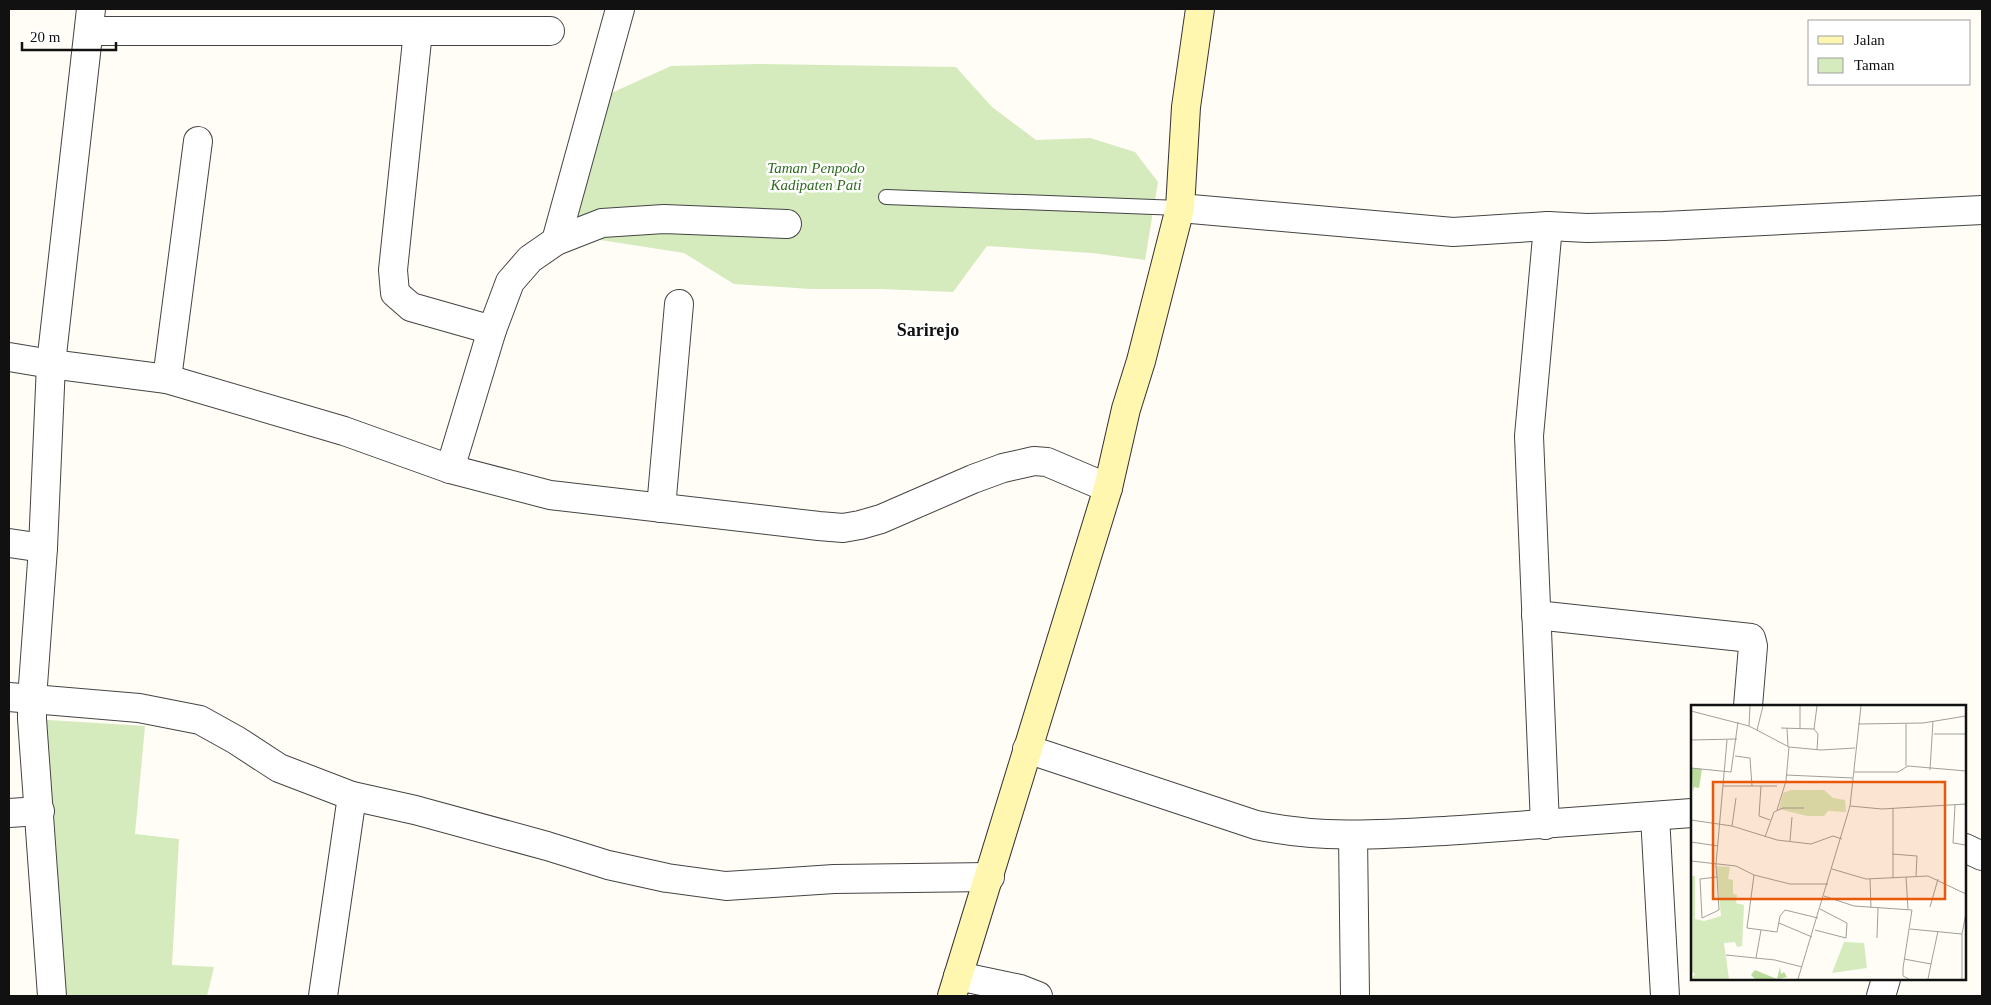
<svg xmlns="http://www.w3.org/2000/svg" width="1991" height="1005" font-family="'Times New Roman',serif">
	<rect width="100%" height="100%" fill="#fffdf5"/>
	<!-- green -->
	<g fill="#d5ebbd">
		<polygon points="758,64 956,67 992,107 1036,140 1090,138 1135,152 1158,182 1145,260 1092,253 987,246 953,292 881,289 811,289 734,284 684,253 594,239 569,232 607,95 671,66"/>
		<polygon points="32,719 145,726 135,834 179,839 172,965 214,967 207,996 52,996"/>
	</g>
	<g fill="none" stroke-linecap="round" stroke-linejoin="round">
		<!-- lane casing -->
		<g stroke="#444" stroke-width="16">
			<polyline id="lane" points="886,197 1180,208"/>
		</g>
		<!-- street casing -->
		<g stroke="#444" stroke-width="30">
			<g id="street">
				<polyline points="90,31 550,31"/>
				<polyline points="418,31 393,270 395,293 411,307 492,330"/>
				<polyline points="1180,208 1453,232 1548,226 1587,228 1664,226 1982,210"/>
				<polyline points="556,241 620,9"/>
				<polyline points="9,357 51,364 167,379 344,431 450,469 550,495 819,526 843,528 860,525 881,519 973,479 1003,468 1034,461 1047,462 1108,488"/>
				<polyline points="167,379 198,141"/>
				<polyline points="450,469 492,330 510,282 530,259 556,241 602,223 664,219 787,224"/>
				<polyline points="661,508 679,304"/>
				<polyline points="9,543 43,548"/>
				<polyline points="1536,615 1751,638 1753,646 1748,706"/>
				<polyline points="9,697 139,708 200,720 236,740 279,768 352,796 415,810 547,846 608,865 667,878 726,886 834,879 990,877"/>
				<path d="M1027,749L1256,825C1326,840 1389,834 1460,830C1538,825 1615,819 1692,813"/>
				<polyline points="9,813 40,811"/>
				<polyline points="1655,816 1665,996"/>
				<polyline points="1545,825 1529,436 1548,226"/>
				<polyline points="1353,835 1355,996"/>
				<polyline points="1965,848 1982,856"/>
				<polyline points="958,976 1020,989 1038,996"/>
				<polyline points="52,996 32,719 32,699 43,548 51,364 91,9"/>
				<polyline points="323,996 352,796"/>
				<polyline points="1881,996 1886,979"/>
			</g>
		</g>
		<!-- secondary casing -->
		<g stroke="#333" stroke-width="30">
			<polyline id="secondary" points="952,996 1108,488 1126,409 1141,361 1180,208 1186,107 1200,9"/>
		</g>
		<!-- lane -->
		<use href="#lane" stroke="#fff" stroke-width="14"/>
		<!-- street -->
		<use href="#street" stroke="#fff" stroke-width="28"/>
		<!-- secondary -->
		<use href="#secondary" stroke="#fff6b0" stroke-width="28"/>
	</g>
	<g text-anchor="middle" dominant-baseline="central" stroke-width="5" stroke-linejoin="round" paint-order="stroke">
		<!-- park labels -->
		<g font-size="15" font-style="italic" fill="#2f6b1f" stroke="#fff">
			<text x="816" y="168">Taman Penpodo<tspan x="816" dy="17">Kadipaten Pati</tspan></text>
		</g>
		<!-- quarter labels -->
		<g font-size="18" font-weight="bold" fill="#111" stroke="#fff">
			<text x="928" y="330">Sarirejo</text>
		</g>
	</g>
	<!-- overview -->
	<g transform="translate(1691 705)">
		<rect width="275" height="275" fill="#fffdf5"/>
		<path d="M100,85H133L142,93L154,95L155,107L137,106L133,111H116L88,104L92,88ZM25,161L39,162L37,174L42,175V189L46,190L45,198L53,200L51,241L46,242L44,237L33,238L38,274H0L4,269L0,266V171H4V214L13,216L30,211ZM153,237L173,238L176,263L141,268Z" fill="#d5ebbd"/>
		<path d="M0,63L11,64L8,83L3,82L2,87ZM89,262L90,269L93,267L96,272L87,274H64L60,270L64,265L86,274Z" fill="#b9dc9c"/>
		<path fill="none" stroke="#a09f9a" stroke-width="1" d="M0,6L58,21L98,42L130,45L164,43M167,19L232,18L275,11M215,19V61M58,21L59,1M90,23L123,24L126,1M96,23L97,41M109,23V1M123,24L127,29L126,45M66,25L72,1M243,29H275M0,35L46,34M44,51L59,53L61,81M0,63L40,67L47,17M239,65L242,16M163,67H207L217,61L275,66M95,70L162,73M32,81H86M70,81L68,111L79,115M264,100L262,138L275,140M159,101L191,104L275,99M86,105L95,76L98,42M0,115L41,121L86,135L120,139L142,131L151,134M41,121L45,93M74,132L83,107L92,103H113M99,136L101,112M0,137L27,141M201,149L226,151L225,171M0,156L45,161L63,170L99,179H137M141,164L175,174L237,171L275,189M63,170L56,223L86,227L89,211L94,205L127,213M26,172L9,174L11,213L28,205L26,172L25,161V159L36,35M215,172L217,204M202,173V103M179,174L180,203M133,191L163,201L221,205L212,263V271L218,274M239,202L247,174M88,218L121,232M219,224L271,229M124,225L155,233L156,218L129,204M186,233L187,203M35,250L84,255L111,262M65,253L70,225M213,254L240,259L237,274M240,259L247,226M107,274L159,101L170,1M271,274V229L275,208"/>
		<path fill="#e8590c" fill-opacity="0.15" stroke="#e8590c" stroke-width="2.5" d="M22,77H254V194H22Z"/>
		<rect width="275" height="275" fill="none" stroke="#111" stroke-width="2.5"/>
	</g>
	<!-- border -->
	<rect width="1991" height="1005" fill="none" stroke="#111111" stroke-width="20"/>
	<!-- legend -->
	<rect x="1808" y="20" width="162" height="65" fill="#ffffff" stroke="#a0a0a0"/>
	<rect x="1818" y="36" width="25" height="8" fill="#fff6b0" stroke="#a0a0a0"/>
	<text x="1854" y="45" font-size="15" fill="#111111">Jalan</text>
	<rect x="1818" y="58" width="25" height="15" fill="#d5ebbd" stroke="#a0a0a0"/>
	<text x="1854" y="70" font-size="15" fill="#111111">Taman</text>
	<!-- scale -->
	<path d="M22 42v8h94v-8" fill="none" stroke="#111111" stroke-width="2.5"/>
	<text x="30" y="42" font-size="15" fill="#111111" stroke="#ffffff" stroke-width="4" paint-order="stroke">20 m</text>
</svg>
